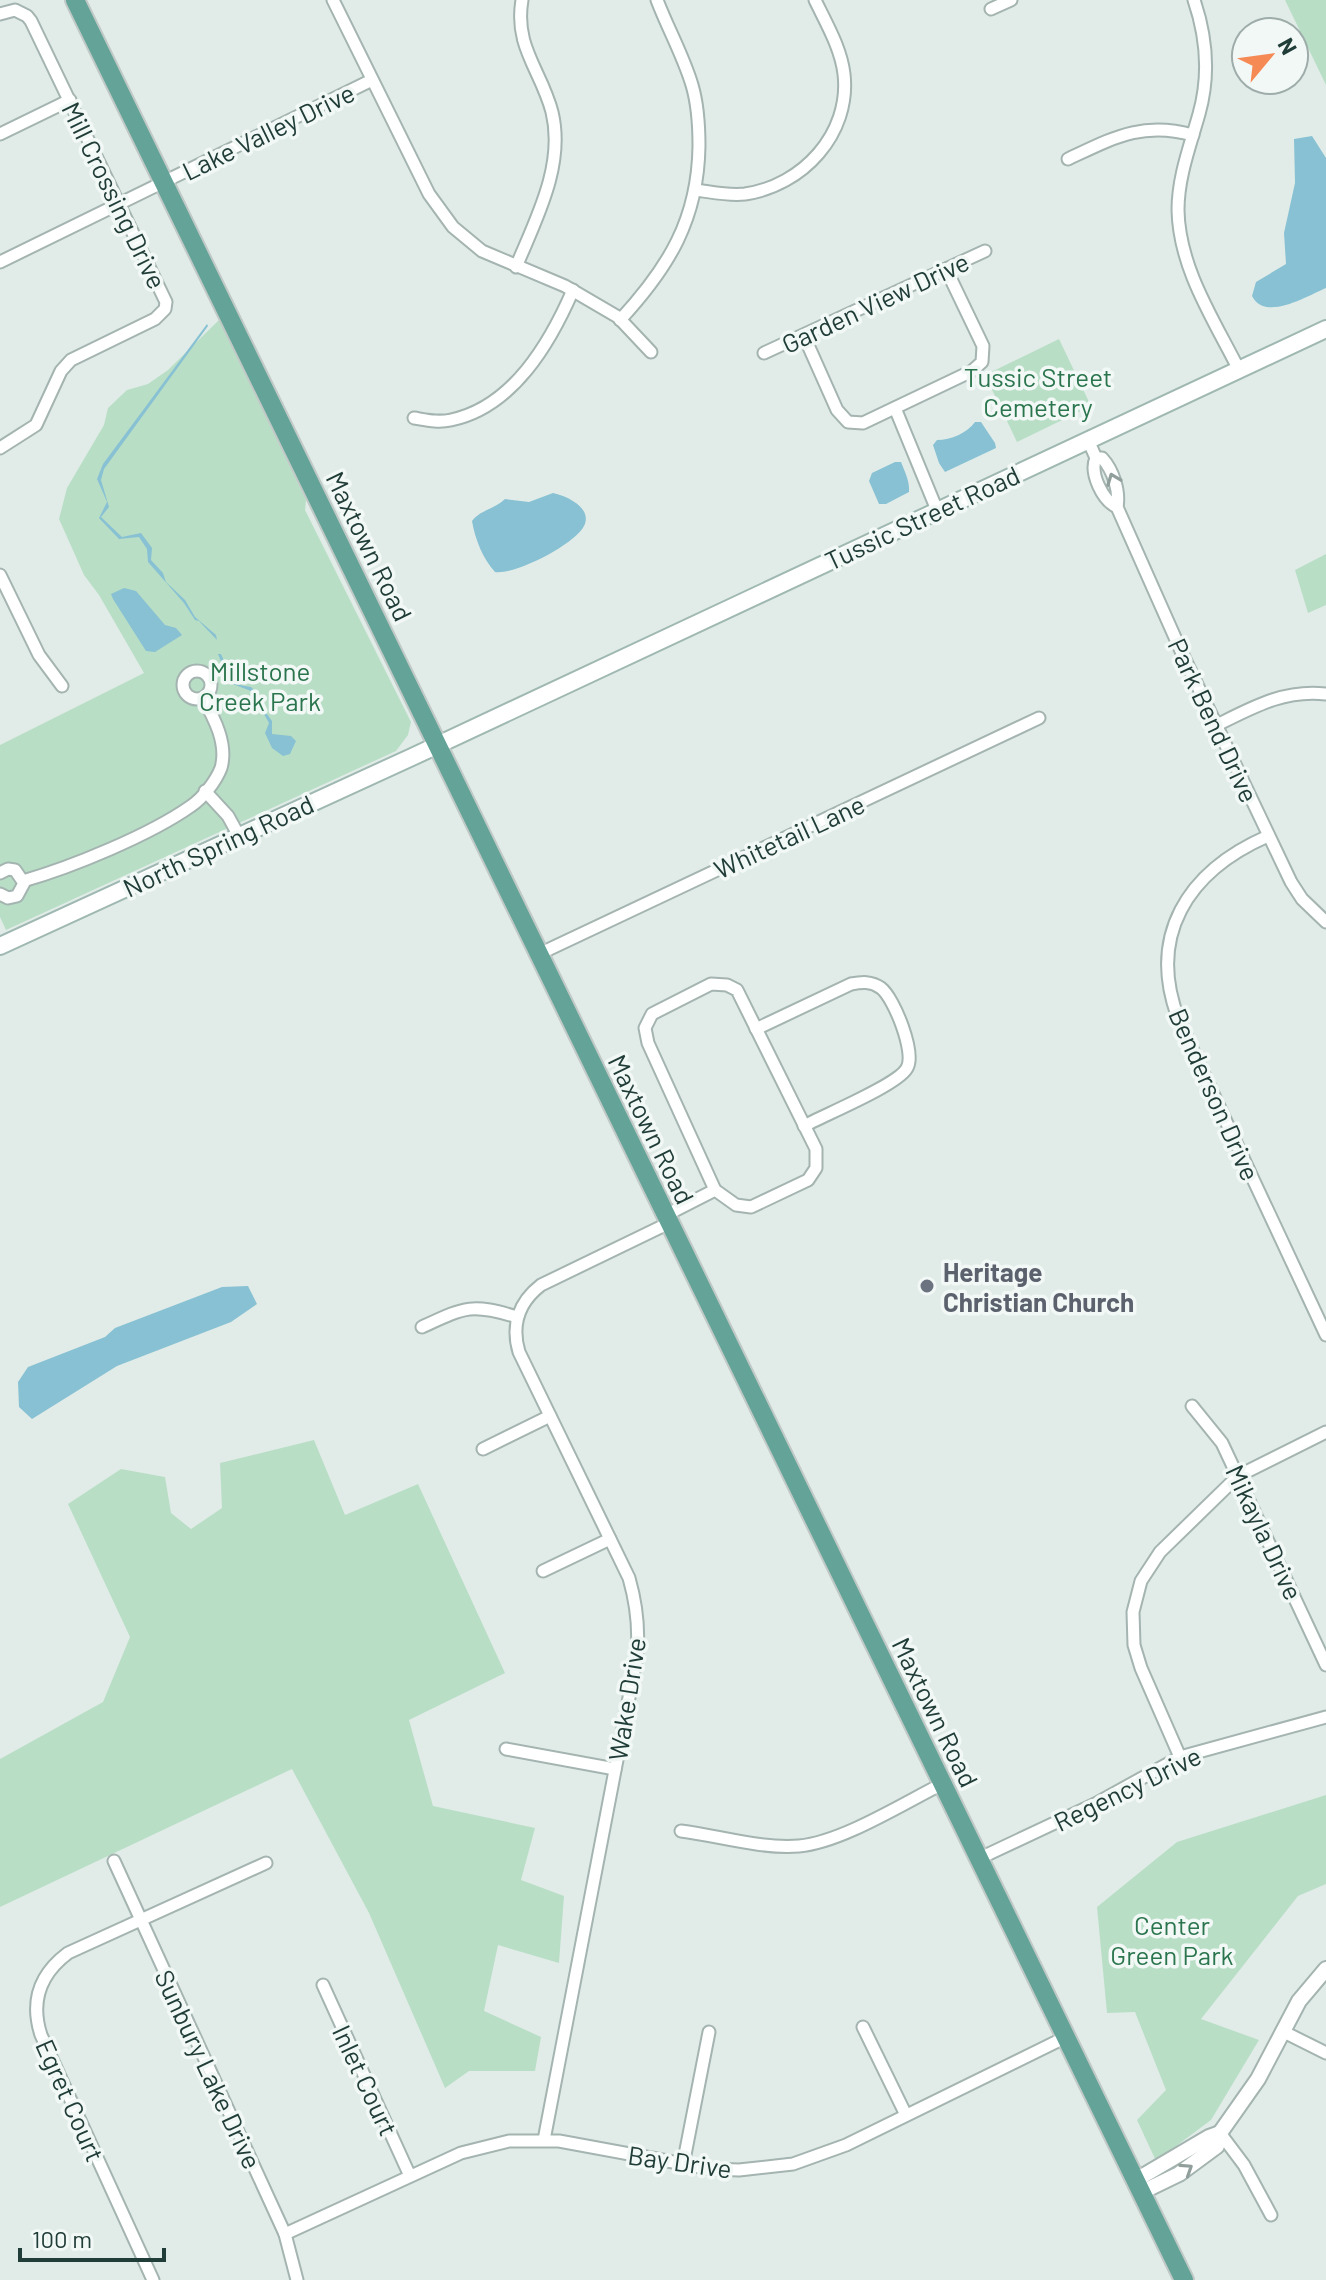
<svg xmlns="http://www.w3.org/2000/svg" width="1326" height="2280" font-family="Barlow,sans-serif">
	<rect width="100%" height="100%" fill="#e1ece8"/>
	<!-- green -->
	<g fill="#b9dec6">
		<polygon points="1285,0 1326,0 1326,85"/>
		<polygon points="219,320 306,500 305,510 411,722 408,735 396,751 6,930 0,917 0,745 144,673 99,595 84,575 59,519 67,488 104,425 108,408 127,390 148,384 168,370"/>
		<polygon points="1059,339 1091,406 1017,442 985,375"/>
		<polygon points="1326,554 1326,605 1308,613 1295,570"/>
		<polygon points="314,1440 345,1515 418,1484 505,1673 409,1720 433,1806 535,1828 521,1880 564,1896 559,1963 498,1945 484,2011 541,2037 535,2071 469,2071 445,2088 369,1913 292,1769 0,1907 0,1759 103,1702 130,1637 68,1504 121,1469 165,1477 171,1513 191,1529 222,1508 220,1463"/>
		<polygon points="1326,1795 1326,1884 1298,1896 1201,2019 1259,2040 1211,2120 1156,2161 1137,2120 1166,2090 1135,2012 1107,2013 1097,1907 1177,1842"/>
	</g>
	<!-- water -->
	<g fill="#87c1d3">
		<path d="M1312,136L1326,158V288C1307,296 1265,322 1252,296L1256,282L1286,264L1284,233L1295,183L1294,139Z"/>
		<polygon points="207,324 208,326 104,469 101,480 109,507 101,517 122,537 141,533 152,548 151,560 163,573 166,582 185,600 195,617 216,635 217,640 199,621 195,620 184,603 148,562 147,549 139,537 119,539 99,518 107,502 97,479 103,464"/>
		<path d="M975,422H981L995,443L996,448L945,472L939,463L933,445L937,440C951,440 967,433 975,422Z"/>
		<path d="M895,462H901C905,472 910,482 909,492L886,504H879L869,481L872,473Z"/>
		<path d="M553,493C567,496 593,508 584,526C575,544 516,575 495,572C483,559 475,539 472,521C480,510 495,509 505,499L529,502Z"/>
		<polygon points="124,588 136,591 165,625 176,628 182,635 155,652 146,651 113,599 111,594"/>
		<polygon points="218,654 221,654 234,684 251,687 262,698 264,710 272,721 272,734 291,736 296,741 290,754 283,756 272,748 265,733 269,723 251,691 230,683"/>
		<polygon points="248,1286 257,1304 231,1322 117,1366 32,1419 19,1407 18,1382 28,1367 105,1337 115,1328 222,1287"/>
	</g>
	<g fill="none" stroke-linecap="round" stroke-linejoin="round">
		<!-- minor casing -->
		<g stroke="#a4b4b0" stroke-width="15">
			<g id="minor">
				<polyline points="333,0 429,194 453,227 482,251 565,286 618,317 651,352"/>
				<path d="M1194,0C1207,38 1210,75 1199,114C1190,146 1178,177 1178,210C1179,268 1214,320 1239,370"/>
				<polyline points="991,9 1011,0"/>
				<polyline points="0,14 15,10 27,16 31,21 166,302 165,309 155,319 71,360 61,371 36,425 0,448"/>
				<polyline points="0,134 70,100"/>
				<path d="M1068,159C1113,138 1142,121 1193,135"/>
				<path d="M696,190C712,192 728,196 745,194C802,186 851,134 844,74C841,48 826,23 815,0"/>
				<polyline points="0,262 372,80"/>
				<path d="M516,267C536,219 565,165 552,112C541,70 514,47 522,0"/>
				<path d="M620,320C669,267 698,219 699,146C699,125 698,105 692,85C683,55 668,29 657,0"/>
				<polyline points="804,336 837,410 848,422 863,423 972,371 982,362 983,346 946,269"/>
				<polyline points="764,353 985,251"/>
				<polyline points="895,408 937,510"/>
				<path d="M414,418C426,420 438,423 451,420C513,407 550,343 573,290"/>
				<path d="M1088,440L1096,458C1089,473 1103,501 1117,507"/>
				<path d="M1096,458H1102C1113,470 1120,491 1117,507L1181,651L1291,882L1302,899L1326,922"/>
				<polyline points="0,575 39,655 62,686"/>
				<circle cx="197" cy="685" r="14"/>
				<path d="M1217,725C1253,707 1285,689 1326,694"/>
				<polyline points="205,791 228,816 239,836"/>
				<path d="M1268,836C1188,871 1145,936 1180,1023L1326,1335"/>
				<polyline points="0,873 8,869 15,870 24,883 17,896 8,898 0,894"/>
				<path d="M23,881C72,867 150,835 191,806C203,798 216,781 221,768C228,744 214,718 203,698"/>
				<polyline points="539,954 1039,718"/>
				<path d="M756,1029L851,984C862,982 871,981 881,988C894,998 916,1053 907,1068C898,1085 824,1115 804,1126"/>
				<polyline points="666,1215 715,1190 736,1205 751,1207 808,1180 816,1168 816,1149 737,990 727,985 711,984 652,1014 645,1028 648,1043 715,1190"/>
				<path d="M422,1327C465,1307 471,1303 517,1317"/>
				<polyline points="1192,1406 1222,1443 1326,1665"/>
				<polyline points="483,1449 550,1416"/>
				<polyline points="543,1571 610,1539"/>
				<polyline points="506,1749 615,1769"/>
				<polyline points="1180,1757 1141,1668 1134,1645 1133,1612 1141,1581 1160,1552 1238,1476 1326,1432"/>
				<path d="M681,1831C720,1836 760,1849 799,1846C842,1842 902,1804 942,1784"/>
				<polyline points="978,1859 1095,1804 1180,1757 1326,1717"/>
				<polyline points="114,1861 285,2234 297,2280"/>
				<polyline points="323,1985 410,2176"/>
				<polyline points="863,2027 906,2115"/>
				<polyline points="1282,2031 1326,2053"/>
				<polyline points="1220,2133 1244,2165 1271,2215"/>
				<path d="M544,2140L636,1661C640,1632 637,1606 629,1578L519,1352C511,1325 519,1302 541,1285L669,1223"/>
				<polyline points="683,2165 709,2032"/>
				<polyline points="285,2234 461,2153 509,2141 559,2141 711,2169 739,2170 793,2164 846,2145 1066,2037"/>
				<path d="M153,2280L41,2035C30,2001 40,1974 68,1953L266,1863"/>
			</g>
		</g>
		<!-- tertiary casing -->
		<g stroke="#a4b4b0" stroke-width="18">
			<g id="tertiary">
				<polyline points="1136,2180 1209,2137 1220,2133"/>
				<polyline points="1142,2192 1179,2174 1217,2146 1220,2133 1258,2079 1299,2001 1326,1969"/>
			</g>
		</g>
		<!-- secondary casing -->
		<g stroke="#9fb8b1" stroke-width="20">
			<polyline id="secondary" points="0,946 412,757 1326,329"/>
		</g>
		<!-- primary casing -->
		<g stroke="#c1c9c7" stroke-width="22">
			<polyline id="primary" points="75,0 1184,2280"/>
		</g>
		<!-- minor -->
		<use href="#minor" stroke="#fff" stroke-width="11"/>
		<!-- tertiary -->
		<use href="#tertiary" stroke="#fff" stroke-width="14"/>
		<!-- secondary -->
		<use href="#secondary" stroke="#fff" stroke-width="16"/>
		<!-- primary -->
		<use href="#primary" stroke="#64a398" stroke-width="18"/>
	</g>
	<!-- one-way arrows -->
	<defs><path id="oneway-chevron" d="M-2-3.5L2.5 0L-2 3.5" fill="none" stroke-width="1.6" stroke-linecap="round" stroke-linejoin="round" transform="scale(2)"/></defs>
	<g stroke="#909e9c">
		<use href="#oneway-chevron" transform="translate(1113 479) rotate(-111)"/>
		<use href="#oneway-chevron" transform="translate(1187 2169) rotate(-33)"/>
	</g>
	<!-- markers -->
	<circle fill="#6b7280" stroke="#f2f8f6" stroke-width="3" cx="927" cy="1286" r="8"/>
	<g text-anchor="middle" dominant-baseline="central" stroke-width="7" stroke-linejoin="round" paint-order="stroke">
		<!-- street labels -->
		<g font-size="26" fill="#213d38" stroke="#f2f8f6">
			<text transform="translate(268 131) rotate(-26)">Lake Valley Drive</text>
			<text transform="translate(115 195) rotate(64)">Mill Crossing Drive</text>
			<text transform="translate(875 302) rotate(-25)">Garden View Drive</text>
			<text transform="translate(922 517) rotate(-25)">Tussic Street Road</text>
			<text transform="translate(370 546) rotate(64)">Maxtown Road</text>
			<text transform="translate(1214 720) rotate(65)">Park Bend Drive</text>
			<text transform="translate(789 836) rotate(-25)">Whitetail Lane</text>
			<text transform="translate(218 845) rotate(-25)">North Spring Road</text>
			<text transform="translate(1215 1094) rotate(66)">Benderson Drive</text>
			<text transform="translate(652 1129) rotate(64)">Maxtown Road</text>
			<text transform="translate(1265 1532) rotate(65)">Mikayla Drive</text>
			<text transform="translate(626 1699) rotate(-81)">Wake Drive</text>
			<text transform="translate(936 1712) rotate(64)">Maxtown Road</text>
			<text transform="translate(1127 1788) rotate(-26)">Regency Drive</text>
			<text transform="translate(209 2069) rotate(65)">Sunbury Lake Drive</text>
			<text transform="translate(366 2080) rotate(65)">Inlet Court</text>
			<text transform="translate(71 2100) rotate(66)">Egret Court</text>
			<text transform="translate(680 2161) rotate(8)">Bay Drive</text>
		</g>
		<!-- park labels -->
		<g font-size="26" fill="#2a754d" stroke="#f2f8f6">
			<text x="1038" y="376">Tussic Street<tspan x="1038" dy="30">Cemetery</tspan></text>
			<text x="260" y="670">Millstone<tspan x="260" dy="30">Creek Park</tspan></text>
			<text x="1172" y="1924">Center<tspan x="1172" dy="30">Green Park</tspan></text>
		</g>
		<!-- worship labels -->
		<g font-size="26" font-weight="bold" fill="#5b616d" stroke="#f2f8f6" text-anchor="start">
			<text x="943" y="1271">Heritage<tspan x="943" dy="30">Christian Church</tspan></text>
		</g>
	</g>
	<!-- north arrow -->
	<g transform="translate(1270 56) rotate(61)"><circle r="38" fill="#f2f8f6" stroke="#9eadaa" stroke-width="2"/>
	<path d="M0-6L14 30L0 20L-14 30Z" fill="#f68a55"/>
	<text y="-12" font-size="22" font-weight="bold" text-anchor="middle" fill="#213d38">N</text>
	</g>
	<!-- scale -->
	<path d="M20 2248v12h144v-12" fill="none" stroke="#213d38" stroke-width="4"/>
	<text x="32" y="2248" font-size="24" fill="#213d38" stroke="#f2f8f6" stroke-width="6" paint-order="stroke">100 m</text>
</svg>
